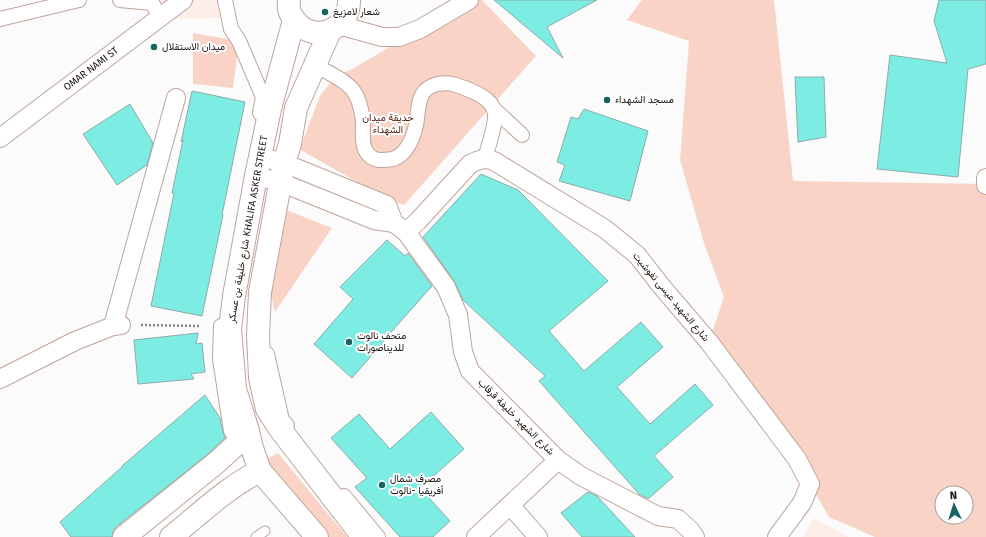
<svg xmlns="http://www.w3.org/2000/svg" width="986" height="537" font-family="'Fira Sans',Vazirmatn,sans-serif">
	<rect width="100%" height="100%" fill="#fbfbfb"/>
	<!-- built -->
	<g fill="#fdeee9">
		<polygon points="161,0 233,0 236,17 156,20"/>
		<polygon points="814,518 849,537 803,537"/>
	</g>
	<!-- green -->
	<g fill="#f9d3c6" fill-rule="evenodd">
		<polygon points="469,0 482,0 536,56 404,205 389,200 290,144 302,143 320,96 335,77 354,68"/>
		<path d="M642,0H774L793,181L986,184V537H875L829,517L810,484L709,342L724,297L704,243L680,160L689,41L627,20ZM942,493H966V517H942Z"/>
		<polygon points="193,33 239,41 233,88 193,84"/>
		<polygon points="276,206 332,228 275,312 267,279"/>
		<polygon points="278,453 347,537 327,537 265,460"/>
	</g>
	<!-- building -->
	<g fill="#7dede3" stroke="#8baca8">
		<polygon points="494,0 597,0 547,27 563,58"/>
		<polygon points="939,0 986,0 986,64 968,69 958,177 877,169 890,55 947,63 934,21"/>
		<polygon points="795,77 824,77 826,137 798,142"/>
		<polygon points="192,91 245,102 222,215 223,215 202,316 151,306 174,193 172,193 183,140 181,142"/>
		<polygon points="130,104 153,143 147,165 117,185 83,134"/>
		<polygon points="584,109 648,131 630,201 559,181 565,165 557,162 571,117 578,119"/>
		<polygon points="481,174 518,190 608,281 549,331 584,371 641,322 663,347 617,387 650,424 695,384 713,405 654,456 673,477 648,499 639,494 539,381 545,376 463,300 454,281 423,237"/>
		<polygon points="387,240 405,256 408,253 432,286 384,340 385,340 352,378 314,344 353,299 340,287"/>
		<polygon points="198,333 196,344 202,343 205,372 191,374 194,379 138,384 134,340"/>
		<polygon points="205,395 220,418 223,432 225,438 208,454 116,527 113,532 112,537 71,537 60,522 122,467 122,466"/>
		<polygon points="431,412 464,449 420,488 450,521 433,537 400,537 355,487 367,478 331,438 359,414 390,449"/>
		<polygon points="588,492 597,496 635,537 582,537 561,513"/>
	</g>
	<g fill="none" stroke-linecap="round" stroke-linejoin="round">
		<!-- service casing -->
		<g stroke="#c0a49b" stroke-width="11">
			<polyline id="service" points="256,537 265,531"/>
		</g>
		<!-- pedestrian casing -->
		<g stroke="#c0a49b" stroke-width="16">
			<g id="pedestrian">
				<polyline points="120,0 152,3 160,17"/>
				<polyline points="225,0 231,29 239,41 263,97 260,113"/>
				<polyline points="0,19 79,0"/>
				<path d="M315,65C328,73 349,81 356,95C360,103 362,113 363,122C363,135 360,153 375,159C380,161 387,160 393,159C408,154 415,134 417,119C419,104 418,88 438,84C444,83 450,83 456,85C465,88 481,94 488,101C492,104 494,109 495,114C496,123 488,148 485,158"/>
				<polyline points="493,108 522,135"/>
				<polyline points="221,326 220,359 231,431 239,442"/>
				<polyline points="267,354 282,420 287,425"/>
				<polyline points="344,496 378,537"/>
			</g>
		</g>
		<!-- minor casing -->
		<g stroke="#c0a49b" stroke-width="20">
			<g id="minor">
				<polyline points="339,25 382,37 399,37 420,29 469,0"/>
				<polyline points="0,138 183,0"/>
				<polyline points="261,157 284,163 387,205 394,223 406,232 446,287 458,315 463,352 470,371 558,460 581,476 658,516 678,519 690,530 695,537"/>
				<polyline points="256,176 280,182 374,220 394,223"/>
				<polyline points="986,178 986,185"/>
				<path d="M406,232L418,221L470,164C480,159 484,158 494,161L605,229L637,255L662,287L709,342L797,459L810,484L802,503L777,537"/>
				<polyline points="113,326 176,98"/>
				<polyline points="0,379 75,341 113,326 121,325"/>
				<polyline points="510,505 538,537"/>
				<polyline points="476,537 558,460"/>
			</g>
		</g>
		<!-- tertiary casing -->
		<g stroke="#c0a49b" stroke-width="24">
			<g id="tertiary">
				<polyline points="124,537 216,463 239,442 240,439 248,431"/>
				<path d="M171,537C200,514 227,487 260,471"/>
			</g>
		</g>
		<!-- secondary casing -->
		<g stroke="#c0a49b" stroke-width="24">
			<g id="secondary">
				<path d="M289,0C289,3 288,7 289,9C290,15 295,21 299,25C320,43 350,27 349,0"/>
				<polyline points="294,20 270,109 256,176 234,296 230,329 235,389 248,431 252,448 260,471 317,537"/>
				<polyline points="330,31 296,108 290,144 284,163 260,292 258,335 260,378 267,409 280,429 363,537"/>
			</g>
		</g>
		<!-- path -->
		<polyline stroke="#86817f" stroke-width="2.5" stroke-dasharray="2 2" stroke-linecap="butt" points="141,325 200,326"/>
		<!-- service -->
		<use href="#service" stroke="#fff" stroke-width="9"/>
		<!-- pedestrian -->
		<use href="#pedestrian" stroke="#fff" stroke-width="14"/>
		<!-- minor -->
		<use href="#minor" stroke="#fff" stroke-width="18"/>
		<!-- tertiary -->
		<use href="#tertiary" stroke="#fff" stroke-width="22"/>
		<!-- secondary -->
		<use href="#secondary" stroke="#fff" stroke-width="22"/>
	</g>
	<!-- markers -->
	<g fill="#18645f" stroke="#fff" stroke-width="1.5">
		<circle cx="325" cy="12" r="4"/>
		<circle cx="154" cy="47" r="4"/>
		<circle cx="607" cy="100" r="4"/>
		<circle cx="349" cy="342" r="4"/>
		<circle cx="382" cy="485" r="4"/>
	</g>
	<g text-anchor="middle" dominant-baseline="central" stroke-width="4" stroke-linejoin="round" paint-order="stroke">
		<!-- poi labels -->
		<g font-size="10" fill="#1a110d" stroke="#fff" text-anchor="start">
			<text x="333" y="12">شعار لامزيغ</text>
			<text x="162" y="47">ميدان الاستقلال</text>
			<text x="615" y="100">مسجد الشهداء</text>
			<text x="357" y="336">متحف نالوت<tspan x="357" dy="12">للديناصورات</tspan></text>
			<text x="390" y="479">مصرف شمال<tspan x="390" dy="12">أفريقيا -نالوت</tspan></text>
		</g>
		<!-- street labels -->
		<g font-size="10" fill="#1a110d" stroke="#fff">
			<text transform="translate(91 69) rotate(-37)">OMAR NAMI ST</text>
			<text transform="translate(248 229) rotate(-80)">شارع خليفة بن عسكر KHALIFA ASKER STREET</text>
			<text transform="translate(671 297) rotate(50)">شارع الشهيد عيسى تفوشيت</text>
			<text transform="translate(516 417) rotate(45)">شارع الشهيد خليفة قرقاب</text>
		</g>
		<!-- park labels -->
		<g font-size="10" fill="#4e1c0a" stroke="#fff">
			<text x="388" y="118">حديقة ميدان<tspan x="388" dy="12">الشهداء</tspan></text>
		</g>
	</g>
	<!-- north arrow -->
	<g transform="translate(954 505) rotate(356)"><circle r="19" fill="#ffffff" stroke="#a3a09e"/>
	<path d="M0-3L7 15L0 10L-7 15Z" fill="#18645f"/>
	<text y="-6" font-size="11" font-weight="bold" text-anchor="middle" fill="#1a110d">N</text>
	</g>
</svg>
